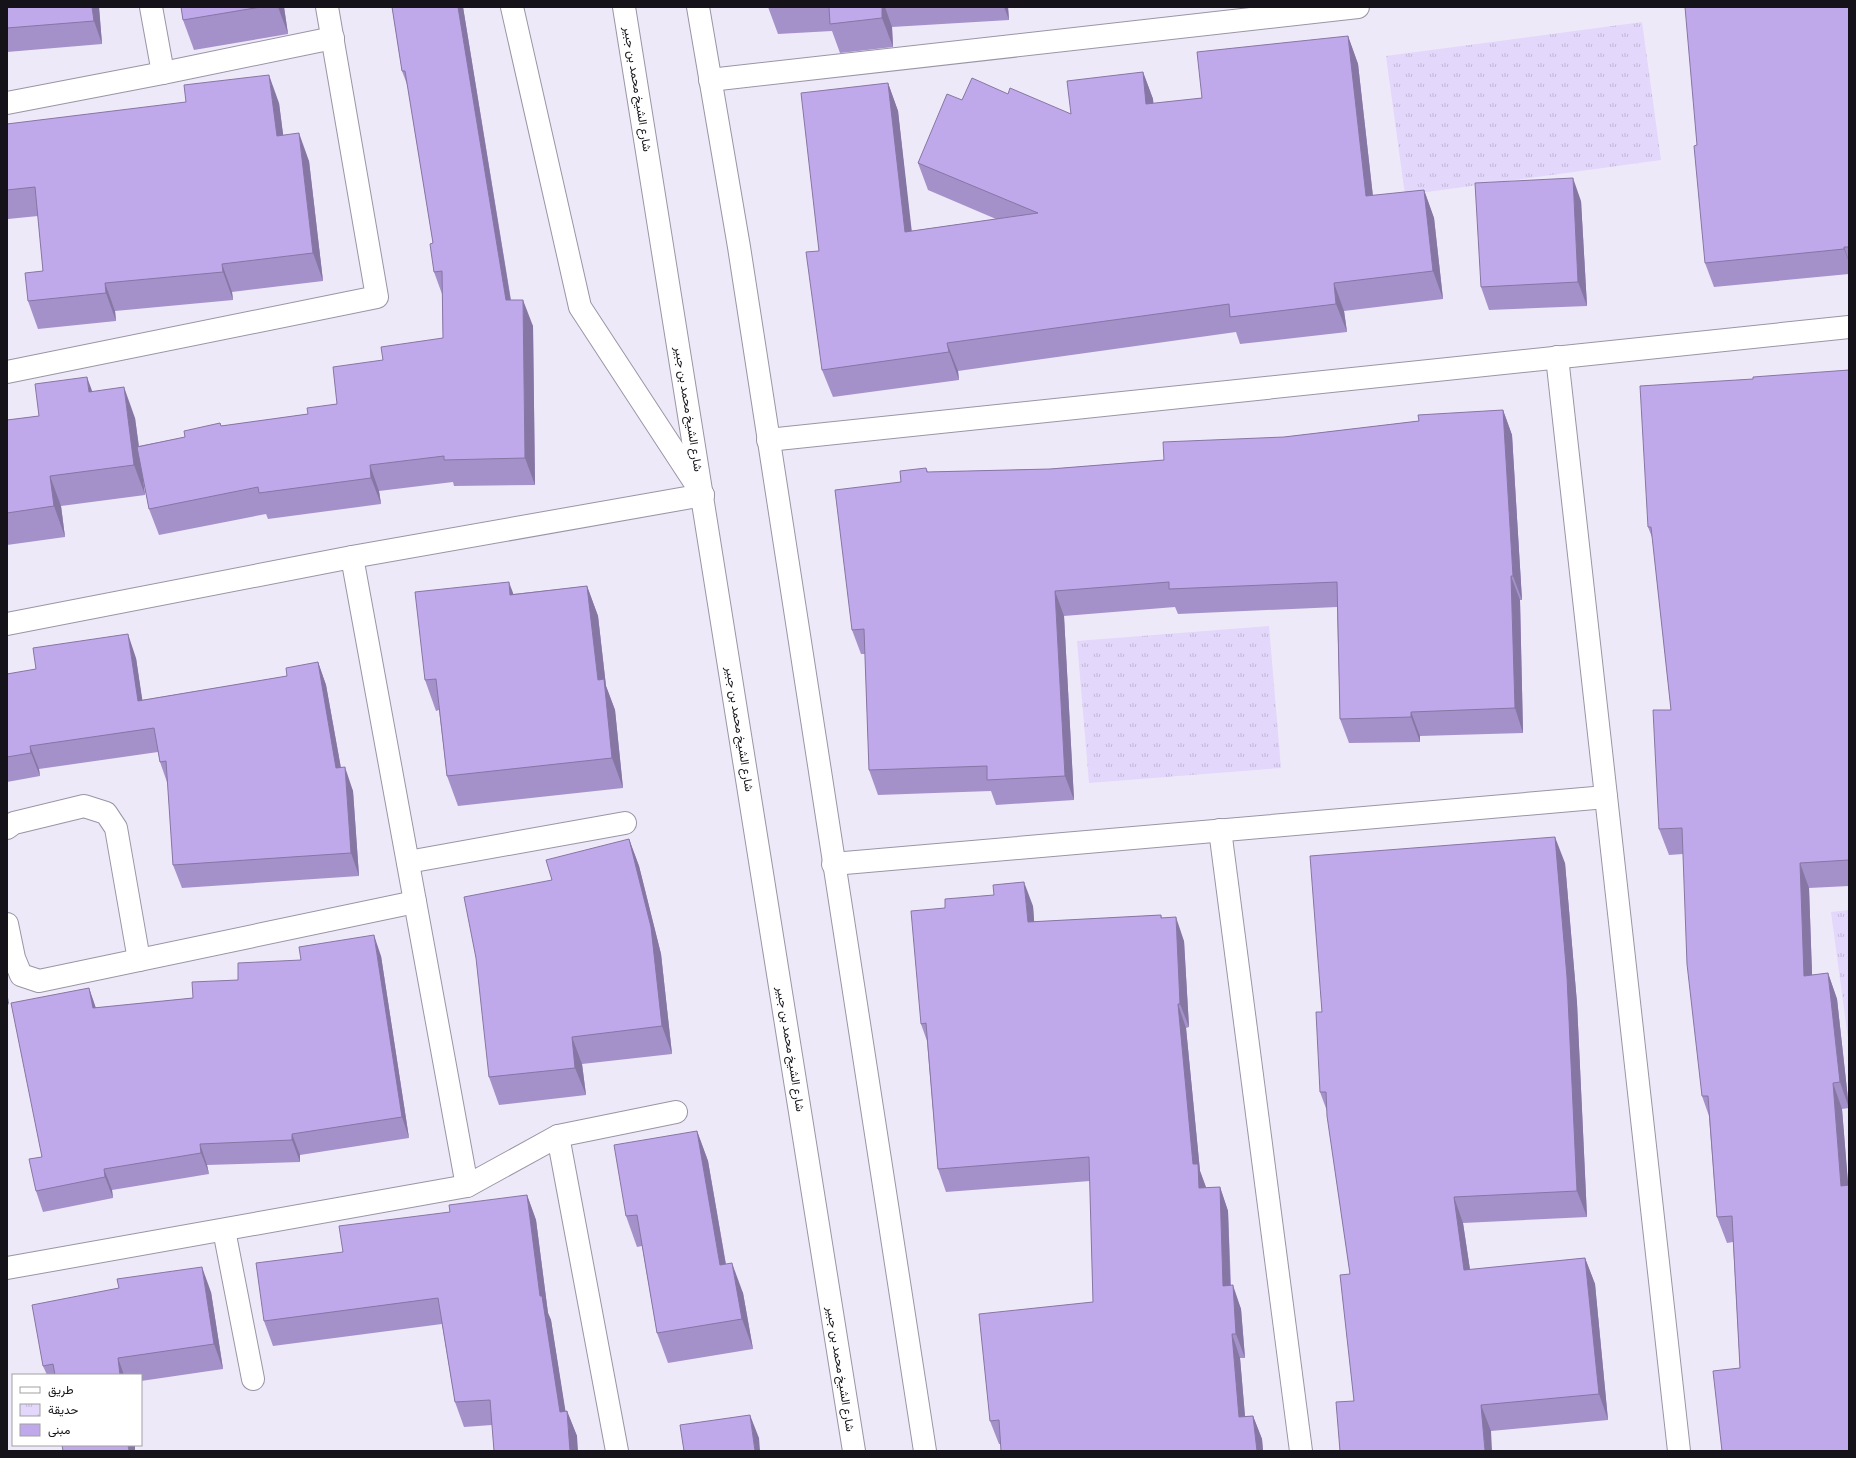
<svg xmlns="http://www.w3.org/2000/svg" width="1856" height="1458" font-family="'IBM Plex Serif',Vazirmatn,serif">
	<defs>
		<pattern id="park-tufts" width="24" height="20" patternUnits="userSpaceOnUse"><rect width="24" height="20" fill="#e3d7fb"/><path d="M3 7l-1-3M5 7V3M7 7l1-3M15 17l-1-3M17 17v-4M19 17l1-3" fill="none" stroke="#c2b8d7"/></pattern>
	</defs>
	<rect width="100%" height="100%" fill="#eee9f9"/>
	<!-- park -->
	<g fill="url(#park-tufts)">
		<polygon points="1642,22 1661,160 1405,195 1386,56"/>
		<polygon points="1269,626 1281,768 1089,783 1077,641"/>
		<polygon points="1849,910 1849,1046 1831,912"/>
	</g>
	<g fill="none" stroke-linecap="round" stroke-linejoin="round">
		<!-- street casing -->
		<g stroke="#9a95a5" stroke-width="24">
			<g id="street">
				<polyline points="151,7 163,73"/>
				<polyline points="710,80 1358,7"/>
				<polyline points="7,103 163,73 333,38"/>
				<polyline points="1557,357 1679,1451"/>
				<polyline points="7,372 377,297 327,7"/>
				<polyline points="768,440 1849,327"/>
				<polyline points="352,557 467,1186"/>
				<polyline points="7,624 352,557 703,495"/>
				<polyline points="7,828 14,823 84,806 106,813 116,828 139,960"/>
				<polyline points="1220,830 1301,1451"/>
				<polyline points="408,862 625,823"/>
				<polyline points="833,864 1606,797"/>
				<polyline points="7,924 14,958 21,975 39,981 415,902"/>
				<polyline points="558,1136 617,1451"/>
				<polyline points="224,1230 253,1379"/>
				<polyline points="7,1268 467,1186 558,1136 676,1112"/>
			</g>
		</g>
		<!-- secondary casing -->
		<g stroke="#9a95a5" stroke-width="24">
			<polyline id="secondary" points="512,7 580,307 703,495"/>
		</g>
		<!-- primary casing -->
		<g stroke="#9a95a5" stroke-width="24">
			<g id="primary">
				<polyline points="624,7 854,1451"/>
				<polyline points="698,7 739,247 925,1451"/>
			</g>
		</g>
		<!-- street -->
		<use href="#street" stroke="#fff" stroke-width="22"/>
		<!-- secondary -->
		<use href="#secondary" stroke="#fff" stroke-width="22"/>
		<!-- primary -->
		<use href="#primary" stroke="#fff" stroke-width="22"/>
	</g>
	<!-- wall -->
	<g fill="#a591ca">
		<polygon points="7,7 99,7 102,44 7,52"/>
		<polygon points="181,7 284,7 288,34 194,50 183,20"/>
		<polygon points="392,7 463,7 511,300 533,326 535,485 454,486 453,482 379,491 381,504 268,519 266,514 159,535 149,509 143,480 145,495 61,506 65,537 7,545 7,420 39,416 93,392 135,418 139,446 185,437 220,423 221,426 308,414 337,404 383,360 443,338 442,294 434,272 433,243 408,87 402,71"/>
		<polygon points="768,7 1008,7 1009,20 892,27 893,47 840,53 832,31 778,34"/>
		<polygon points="1849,7 1849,274 1714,287 1705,263"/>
		<polygon points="1348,36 1358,64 1373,196 1424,190 1434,218 1443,299 1344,311 1347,332 1240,344 1236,332 958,371 959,380 833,397 822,370 819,251 888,83 898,111 911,231 996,219 928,190 918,163 962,100 1008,94 1071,114 1143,72 1153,99 1153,104 1202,98"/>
		<polygon points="279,103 283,135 309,161 323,281 232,292 233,300 115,311 116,321 38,329 28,301 43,271 38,216 8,219 7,218 7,124"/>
		<polygon points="1581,201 1587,306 1489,310 1481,287"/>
		<polygon points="1849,370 1849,886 1809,888 1812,975 1828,973 1837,999 1849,1108 1842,1109 1848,1185 1740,1368 1733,1242 1727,1243 1717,1217 1709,1116 1702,1096 1683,854 1669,855 1659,829 1671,710 1653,540 1648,527 1753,379"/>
		<polygon points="1503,410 1512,435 1522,600 1520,600 1523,733 1420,736 1420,742 1349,743 1340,719 1337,607 1178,614 1175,607 1064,616 1074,800 996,805 991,791 878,795 869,770 865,654 861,654 852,630 901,482 926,468 928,472 1050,469 1164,460 1284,437 1419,421"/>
		<polygon points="587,586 598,616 606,686 615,710 623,788 458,806 447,776 439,710 436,711 425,680 513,594"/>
		<polygon points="136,658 142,700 287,676 318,662 326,685 341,768 353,791 359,876 182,888 173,865 168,785 160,762 158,752 39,769 40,776 7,782 7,674"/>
		<polygon points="629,839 639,866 661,954 672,1054 582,1064 586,1095 499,1105 489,1077 552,880"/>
		<polygon points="1565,863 1577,1003 1587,1217 1463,1223 1470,1270 1585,1258 1595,1284 1608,1420 1491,1431 1354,1401 1350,1274 1327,1111 1320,1092 1322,1012"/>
		<polygon points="1033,906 1034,922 1161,915 1162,918 1184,941 1189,1027 1186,1028 1200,1171 1206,1188 1220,1187 1228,1211 1231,1285 1241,1309 1245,1358 1240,1358 1245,1416 1253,1416 1262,1439 1263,1451 1001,1451 1001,1444 999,1444 990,1421 1093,1302 1090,1181 946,1192 938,1169 927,1041 921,1024"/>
		<polygon points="381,956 409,1138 300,1155 300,1162 207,1165 209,1174 112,1190 113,1198 43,1212 36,1191 42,1157 89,988 96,1008 193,998 238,980"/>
		<polygon points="697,1131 708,1161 726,1264 743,1293 753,1349 668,1363 657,1333 642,1246 637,1247 626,1216"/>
		<polygon points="527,1195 536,1220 548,1313 551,1320 565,1411 567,1411 577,1436 492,1425 464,1427 455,1402 442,1324 273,1346 264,1321 343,1252 450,1212"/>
		<polygon points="211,1292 223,1369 141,1381 141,1375 47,1375 43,1366"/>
	</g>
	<!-- shaded-wall -->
	<g fill="#8676a4">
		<polygon points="92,7 99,7 102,44 94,21"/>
		<polygon points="278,7 284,7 288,34"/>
		<polygon points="458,7 463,7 515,327 506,300"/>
		<polygon points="882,7 885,7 892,27 893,47 882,18"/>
		<polygon points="1004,7 1008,7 1009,20"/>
		<polygon points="1348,36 1358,64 1376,224 1366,196"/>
		<polygon points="1143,72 1153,99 1157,132 1146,104"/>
		<polygon points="269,75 279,103 287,164 277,136"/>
		<polygon points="888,83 898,111 915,259 905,232"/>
		<polygon points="299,133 309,161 323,281 313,253"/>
		<polygon points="1573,178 1581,201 1587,306 1578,282"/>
		<polygon points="1424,190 1434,218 1443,299 1433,271"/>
		<polygon points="1844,247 1849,261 1849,262 1844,249"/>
		<polygon points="222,264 232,292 233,300 223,272"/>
		<polygon points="105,283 115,311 116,321 106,293"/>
		<polygon points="1334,283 1344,311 1347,332 1336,304"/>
		<polygon points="523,300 533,326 535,485 525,458"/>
		<polygon points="947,343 958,371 959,380 949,352"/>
		<polygon points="87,377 98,407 89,392"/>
		<polygon points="124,387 135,418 145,495 134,465"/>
		<polygon points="1503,410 1512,435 1522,600 1513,576"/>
		<polygon points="370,465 379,491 381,504 371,478"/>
		<polygon points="50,476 61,506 65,537 54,506"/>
		<polygon points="1511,576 1520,600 1523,733 1515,708"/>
		<polygon points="509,582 520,612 510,595"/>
		<polygon points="587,586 598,616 606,686 615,710 623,788 612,758 598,680"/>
		<polygon points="1055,591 1064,616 1074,800 1065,776"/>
		<polygon points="128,634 136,658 146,724 138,701"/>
		<polygon points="318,662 326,685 345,791 336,768"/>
		<polygon points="1411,712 1420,736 1420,742 1411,717"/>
		<polygon points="30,746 39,769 40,776 31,753"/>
		<polygon points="345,767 353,791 359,876 351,853"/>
		<polygon points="1555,837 1565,863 1577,1003 1587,1217 1577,1191"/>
		<polygon points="629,839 639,866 661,954 672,1054 662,1026"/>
		<polygon points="1800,863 1809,888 1813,1001 1804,976"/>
		<polygon points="1024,882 1033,906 1036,946 1028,922"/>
		<polygon points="1176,917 1184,941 1189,1027 1180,1004"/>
		<polygon points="374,935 381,956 409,1138 402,1117"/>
		<polygon points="1828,973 1837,999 1849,1108 1840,1082"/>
		<polygon points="89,988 96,1009 93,1008"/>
		<polygon points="7,990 9,1005 7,1001"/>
		<polygon points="1178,1004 1186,1028 1200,1171 1206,1187 1207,1212 1199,1188 1193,1164"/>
		<polygon points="572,1037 582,1064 586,1095 575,1068"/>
		<polygon points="1833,1083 1842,1109 1849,1194 1841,1186"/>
		<polygon points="697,1131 708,1161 731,1295 720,1265"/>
		<polygon points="292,1134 300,1155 300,1162 292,1140"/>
		<polygon points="200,1144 207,1165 209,1174 201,1153"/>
		<polygon points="104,1169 112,1190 113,1198 105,1177"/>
		<polygon points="1220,1187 1228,1211 1231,1309 1223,1286"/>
		<polygon points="527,1195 536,1220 548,1313 551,1320 569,1433 567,1411 577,1436 578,1451 570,1451 560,1412 540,1296"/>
		<polygon points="1454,1197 1463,1223 1474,1296 1464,1270"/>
		<polygon points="1585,1258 1595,1284 1608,1420 1599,1394"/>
		<polygon points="732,1263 743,1293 753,1349 742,1319"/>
		<polygon points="202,1267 211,1292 223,1369 214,1344"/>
		<polygon points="1233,1285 1241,1309 1245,1358 1236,1334"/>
		<polygon points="1232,1334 1240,1358 1247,1440 1239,1417"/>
		<polygon points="118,1358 124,1375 120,1375"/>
		<polygon points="1481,1405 1491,1431 1492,1451 1485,1451"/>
		<polygon points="750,1415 759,1438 760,1451 755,1451"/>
		<polygon points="1253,1416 1262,1439 1263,1451 1257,1451"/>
		<polygon points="128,1445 135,1445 135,1451 129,1451"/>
	</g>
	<!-- building -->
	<g fill="#c0a9eb" stroke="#8676a4">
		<polygon points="7,7 92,7 94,21 7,28"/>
		<polygon points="181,7 261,7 183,20"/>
		<polygon points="392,7 458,7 506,300 523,300 525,458 444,460 444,456 370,465 371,478 259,493 258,487 149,509 137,447 185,437 184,431 220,423 221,426 308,414 307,408 337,404 333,367 383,360 381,347 443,338 442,271 434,272 430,244 433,243 405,71 402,71"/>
		<polygon points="829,7 882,7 882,18 830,24"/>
		<polygon points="1685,7 1849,7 1849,247 1844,247 1844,249 1705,263 1694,146 1697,145"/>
		<polygon points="1348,36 1366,196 1424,190 1433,271 1334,283 1336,304 1230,317 1229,304 947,343 949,352 822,370 806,252 819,251 801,93 888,83 905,232 1038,213 918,163 947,94 962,100 972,78 1008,94 1010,88 1071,114 1067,81 1143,72 1146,104 1202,98 1197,52"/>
		<polygon points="269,75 277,136 299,133 313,253 222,264 223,272 105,283 106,293 28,301 25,273 43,271 35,187 7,190 7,124 186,102 184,85"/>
		<polygon points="1573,178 1578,282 1481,287 1475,183"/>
		<polygon points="1849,370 1849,860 1800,863 1804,976 1828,973 1840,1082 1833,1083 1841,1186 1849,1185 1849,1451 1722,1451 1713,1371 1740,1368 1732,1216 1717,1217 1708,1096 1702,1096 1687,964 1682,828 1659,829 1653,710 1671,710 1651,527 1648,527 1640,386 1753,379 1753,377"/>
		<polygon points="87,377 89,392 124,387 134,465 50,476 54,506 7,513 7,420 39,416 35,384"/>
		<polygon points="1503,410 1513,576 1511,576 1515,708 1411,712 1411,717 1340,719 1337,582 1169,589 1169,582 1055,591 1065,776 987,780 987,766 869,770 864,629 852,630 835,490 901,482 900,471 926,468 927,472 1050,469 1164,460 1163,442 1284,437 1419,421 1418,415"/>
		<polygon points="509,582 510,595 587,586 598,680 604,679 612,758 447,776 436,679 425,680 415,592"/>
		<polygon points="128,634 138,701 287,676 286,668 318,662 336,768 345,767 351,853 173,865 166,761 160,762 154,728 30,746 31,753 7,757 7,674 36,669 33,648"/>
		<polygon points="1555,837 1567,977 1577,1191 1454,1197 1464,1270 1585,1258 1599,1394 1481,1405 1485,1451 1340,1451 1336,1402 1354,1401 1340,1275 1350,1274 1327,1116 1326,1092 1320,1092 1316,1012 1322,1012 1310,856"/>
		<polygon points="629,839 651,927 662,1026 572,1037 575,1068 489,1077 476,958 464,897 552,880 546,860"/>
		<polygon points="1024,882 1028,922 1161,915 1161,918 1176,917 1180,1004 1178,1004 1193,1164 1198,1164 1199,1188 1220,1187 1223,1286 1233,1285 1236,1334 1232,1334 1239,1417 1253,1416 1257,1451 1001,1451 999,1420 990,1421 979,1314 1093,1302 1089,1157 938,1169 926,1023 921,1024 911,911 945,908 945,899 994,895 993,885"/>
		<polygon points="374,935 402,1117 292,1134 292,1140 200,1144 201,1153 104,1169 105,1177 36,1191 29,1159 42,1157 11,1003 89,988 93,1008 193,998 192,982 238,980 238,963 301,960 299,947"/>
		<polygon points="697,1131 720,1265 732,1263 742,1319 657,1333 637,1215 626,1216 614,1145"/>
		<polygon points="527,1195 540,1296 542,1296 560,1412 567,1411 570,1451 494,1451 490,1400 455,1402 438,1298 264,1321 256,1263 343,1252 339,1226 450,1212 449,1205"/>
		<polygon points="202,1267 214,1344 118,1358 120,1375 55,1375 53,1364 43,1366 32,1305 119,1288 117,1279"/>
		<polygon points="750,1415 755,1451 684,1451 680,1425"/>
		<polygon points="62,1445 128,1445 129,1451 63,1451"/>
	</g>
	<g text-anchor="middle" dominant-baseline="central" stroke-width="3" stroke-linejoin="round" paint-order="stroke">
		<!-- street labels -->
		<g font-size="12" fill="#151319" stroke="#fff">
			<text transform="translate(638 89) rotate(81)">شارع الشيخ محمد بن جبير</text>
			<text transform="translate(689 409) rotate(81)">شارع الشيخ محمد بن جبير</text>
			<text transform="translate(740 729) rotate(81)">شارع الشيخ محمد بن جبير</text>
			<text transform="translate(791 1049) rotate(81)">شارع الشيخ محمد بن جبير</text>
			<text transform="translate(841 1369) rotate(81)">شارع الشيخ محمد بن جبير</text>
		</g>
	</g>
	<!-- border -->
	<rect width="1856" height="1458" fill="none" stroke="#151319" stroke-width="16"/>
	<!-- legend -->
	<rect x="12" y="1374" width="130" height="72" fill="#ffffff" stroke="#a1a1a3"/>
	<rect x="20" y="1387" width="20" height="6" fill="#ffffff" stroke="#a1a1a3"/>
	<text x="48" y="1394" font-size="12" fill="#151319">طريق</text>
	<rect x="20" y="1404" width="20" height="12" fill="url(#park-tufts)" stroke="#a1a1a3"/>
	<text x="48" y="1414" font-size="12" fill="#151319">حديقة</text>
	<rect x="20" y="1424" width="20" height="12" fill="#c0a9eb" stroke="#a1a1a3"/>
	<text x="48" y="1434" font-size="12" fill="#151319">مبنى</text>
</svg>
